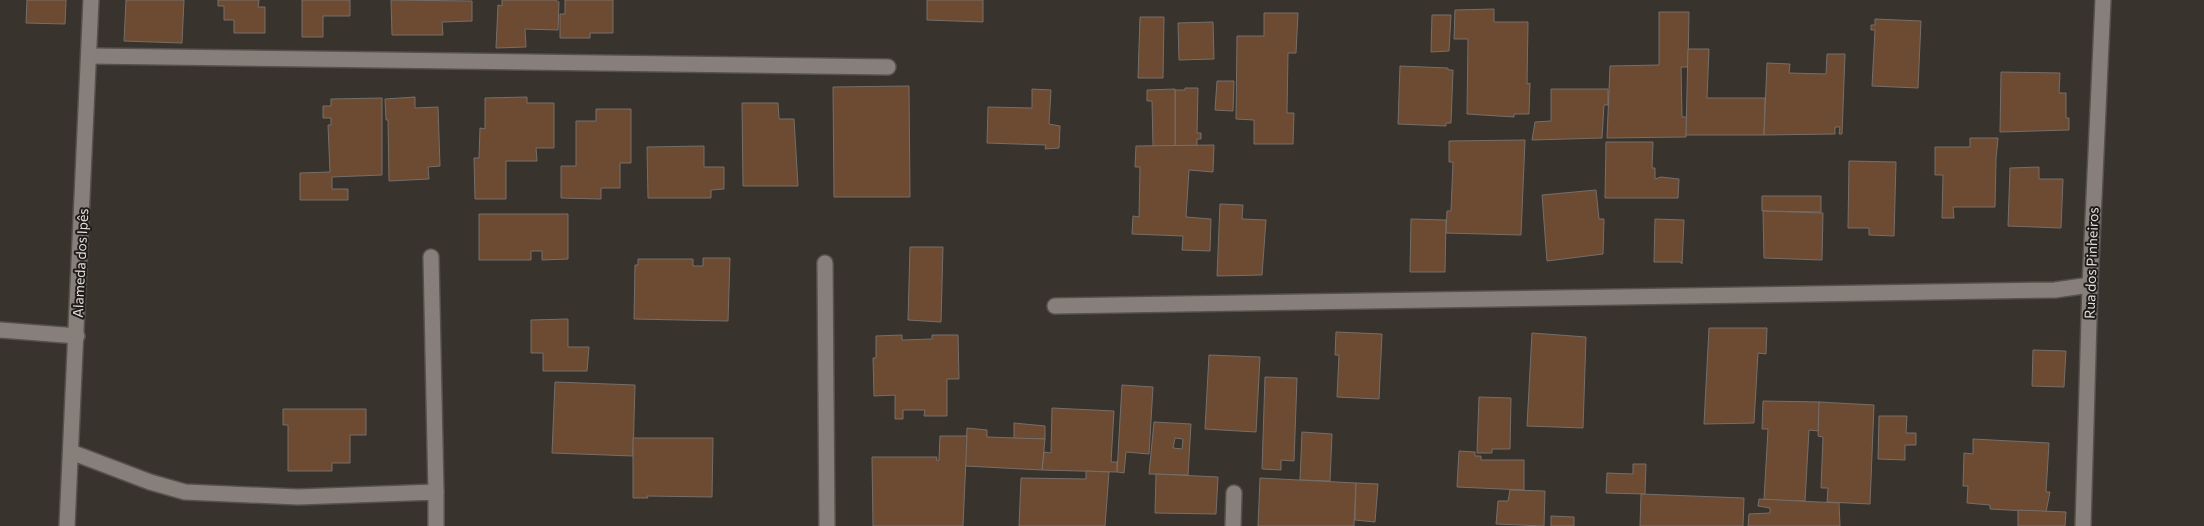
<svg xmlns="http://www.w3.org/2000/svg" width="2204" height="526" font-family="Commissioner,sans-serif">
	<rect width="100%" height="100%" fill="#39332e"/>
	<!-- building -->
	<g fill="#6c4b32" stroke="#766e69" fill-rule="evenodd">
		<polygon points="27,0 66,0 65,24 26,23"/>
		<polygon points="126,0 184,0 182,43 124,41"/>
		<polygon points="218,0 259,0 258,7 265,7 265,33 234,33 234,20 224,20 224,6 218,6"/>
		<polygon points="302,0 350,0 350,16 323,16 323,37 302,37"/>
		<polygon points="391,0 472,1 472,21 442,22 443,35 392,35"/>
		<polygon points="502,0 555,0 559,2 558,30 525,29 526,47 496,48 498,5 502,6"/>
		<polygon points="565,0 613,0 613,33 590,33 590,38 560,38 560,14 565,14"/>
		<polygon points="927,0 983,0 983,22 927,20"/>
		<polygon points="1494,9 1494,22 1528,22 1527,84 1530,83 1529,114 1514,114 1514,117 1467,114 1468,39 1454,39 1455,10"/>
		<polygon points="1659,12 1689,12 1688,67 1681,67 1682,117 1687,117 1686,137 1607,138 1610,66 1659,65"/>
		<polygon points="1264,13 1298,13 1296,53 1288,53 1287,113 1294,113 1293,144 1254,144 1254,120 1236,119 1237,36 1264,36"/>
		<polygon points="1432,15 1451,15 1449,51 1431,52"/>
		<polygon points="1140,17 1164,17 1163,78 1138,78"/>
		<polygon points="1875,19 1921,21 1918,88 1872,86 1875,30 1871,30 1871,25 1875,25"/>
		<polygon points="1213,22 1214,59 1179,60 1178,23"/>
		<polygon points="1688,49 1709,49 1707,98 1765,98 1764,135 1686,135"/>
		<polygon points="1827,54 1845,54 1842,134 1839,134 1840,127 1835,127 1835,134 1764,135 1767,63 1790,64 1789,73 1826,74"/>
		<polygon points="1400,66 1448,68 1448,70 1453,70 1451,123 1446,123 1446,126 1398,124"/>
		<polygon points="2001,72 2060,73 2059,93 2066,93 2066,118 2069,118 2069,130 2000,132"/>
		<polygon points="1217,81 1234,81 1233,111 1215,110"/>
		<polygon points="909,86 910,197 834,197 833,87"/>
		<polygon points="1185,88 1198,88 1197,133 1201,133 1201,139 1197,139 1197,146 1175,146 1175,90 1185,90"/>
		<polygon points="1032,89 1051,90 1049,124 1060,126 1059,148 1045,149 1046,145 987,143 988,107 1032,108"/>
		<polygon points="1175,89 1175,146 1153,146 1152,101 1147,101 1147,90"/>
		<polygon points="1551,89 1608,89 1608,105 1604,105 1602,138 1532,140 1535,122 1551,121"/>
		<polygon points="415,97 415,108 438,107 440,166 428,167 429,179 389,181 388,120 386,120 385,99"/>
		<polygon points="527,97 527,103 554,103 554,148 536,148 537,161 506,161 506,199 475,199 474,158 479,158 480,128 485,129 485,98"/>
		<polygon points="382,98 382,175 332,177 332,189 348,189 348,200 300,200 300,173 330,172 328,125 331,125 331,118 323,118 323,106 331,106 331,99"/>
		<polygon points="742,103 778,103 779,119 794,119 798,186 743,186"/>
		<polygon points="596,109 631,109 631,163 620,163 620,188 601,188 601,199 561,198 561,166 576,166 576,121 596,121"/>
		<polygon points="1970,138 1998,138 1996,159 1995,207 1953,207 1954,218 1942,218 1943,175 1935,175 1935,147 1970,147"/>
		<polygon points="1525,140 1521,235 1446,233 1447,211 1451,211 1453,162 1449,162 1449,141"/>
		<polygon points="1606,142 1653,142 1652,168 1655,168 1655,179 1661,177 1679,179 1678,198 1605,198"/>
		<polygon points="1214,145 1213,172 1189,170 1186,217 1211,219 1210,251 1182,250 1183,236 1132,234 1133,216 1139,217 1140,167 1135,167 1136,146"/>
		<polygon points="704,146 704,167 724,167 724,189 711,190 711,198 648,198 647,147"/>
		<polygon points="1849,161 1896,162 1894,236 1869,235 1869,228 1848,228"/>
		<polygon points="2039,167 2039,179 2063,179 2061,228 2008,226 2010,168"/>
		<polygon points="1596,190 1599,219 1604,219 1603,254 1547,261 1542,195"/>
		<polygon points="1762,196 1821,196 1821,212 1762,211"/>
		<polygon points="1220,204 1243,205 1242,219 1266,220 1262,275 1217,276"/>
		<polygon points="1763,211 1823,213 1822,260 1764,258"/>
		<polygon points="479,214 568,214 568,259 542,260 542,251 531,251 531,260 479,260"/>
		<polygon points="1411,219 1446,220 1445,272 1410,272"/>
		<polygon points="1655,219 1684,220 1682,264 1680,262 1654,262"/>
		<polygon points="910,247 943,247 941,322 908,320"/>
		<polygon points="703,258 730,258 728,321 634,319 635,265 638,265 638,259 693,259 693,266 703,266"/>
		<polygon points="568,319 568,347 589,347 587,371 543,371 543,353 531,353 531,320"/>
		<polygon points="1709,328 1767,328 1766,354 1758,353 1754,423 1704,424"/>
		<polygon points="1336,332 1382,334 1379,399 1337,397 1339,355 1335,355"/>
		<polygon points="1532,333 1586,337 1583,428 1527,426"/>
		<polygon points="902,335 902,340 932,339 932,335 958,335 959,379 947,379 947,416 924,416 925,410 903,410 903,419 895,419 895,395 874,396 873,358 876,358 876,336"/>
		<polygon points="2033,350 2066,351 2064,387 2032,386"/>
		<polygon points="1209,355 1260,357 1256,432 1205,429"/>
		<polygon points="1265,377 1297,378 1294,461 1281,460 1281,470 1262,469"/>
		<polygon points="555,382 635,385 633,456 552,453"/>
		<polygon points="1122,385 1153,387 1149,454 1126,452 1124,473 1117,472"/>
		<polygon points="1479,397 1511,398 1510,449 1492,449 1492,453 1477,453"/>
		<polygon points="1763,401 1820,402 1819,431 1809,430 1805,501 1764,500 1768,429 1762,429"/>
		<polygon points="1819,402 1874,405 1870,504 1827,502 1828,488 1821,488 1823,437 1818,436"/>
		<polygon points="1052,408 1114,411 1111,462 1117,462 1117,472 1042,470 1044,452 1051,453"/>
		<polygon points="283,409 366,409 366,435 350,435 350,463 332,463 332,471 288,471 288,425 283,425"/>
		<polygon points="1879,416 1907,416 1906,433 1916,433 1916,445 1905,445 1905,460 1878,459"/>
		<path d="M1154,422L1191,424L1188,475L1149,474ZM1175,438L1183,439L1182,449L1173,448Z"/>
		<polygon points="1014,423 1045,426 1045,439 1014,439"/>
		<polygon points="967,428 987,430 987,437 1045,439 1042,470 965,466"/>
		<polygon points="1302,432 1332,434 1330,481 1300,480"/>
		<polygon points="940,436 967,436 963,526 873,526 872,457 937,457 936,460 939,460"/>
		<polygon points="633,438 713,438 712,497 647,496 648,498 633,498"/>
		<polygon points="1973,439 2049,443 2046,492 2050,492 2046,512 1990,509 1990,505 1967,503 1968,486 1963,486 1964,453 1973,454"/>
		<polygon points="1459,451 1475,452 1475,456 1481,456 1481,460 1524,460 1524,490 1457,487"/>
		<polygon points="1633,464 1646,464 1645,494 1606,493 1607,473 1633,474"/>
		<polygon points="1086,471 1109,472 1105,526 1019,526 1021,478 1086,479"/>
		<polygon points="1156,474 1218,477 1216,514 1155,513"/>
		<polygon points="1260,478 1356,483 1354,526 1258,526"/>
		<polygon points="1356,483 1378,484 1375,522 1355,520"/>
		<polygon points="1510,490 1545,491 1544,526 1496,524 1498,501 1508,501"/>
		<polygon points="1641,494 1744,498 1743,526 1640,526"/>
		<polygon points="1759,499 1839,503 1840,526 1748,526 1749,514 1770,513 1770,508 1758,506"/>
		<polygon points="2018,510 2066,512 2065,526 2018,526"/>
		<polygon points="1551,516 1574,517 1574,526 1551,526"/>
	</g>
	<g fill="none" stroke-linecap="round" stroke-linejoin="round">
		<!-- minor casing -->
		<g stroke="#56514d" stroke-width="18">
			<g id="minor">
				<polyline points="90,56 888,67"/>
				<polyline points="431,257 436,492"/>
				<polyline points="825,263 827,526"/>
				<polyline points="1055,306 2055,290 2090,285"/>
				<polyline points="0,330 77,336"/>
				<polyline points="71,452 150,482 185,492 298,497 436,492 436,526"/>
				<polyline points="67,526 91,0"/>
				<polyline points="1233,526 1234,493"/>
				<polyline points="2083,526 2090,285 2103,0"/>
			</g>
		</g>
		<!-- minor -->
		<use href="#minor" stroke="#877f7a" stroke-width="15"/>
	</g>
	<g text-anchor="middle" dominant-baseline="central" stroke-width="4" stroke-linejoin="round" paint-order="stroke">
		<!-- street labels -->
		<g font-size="14" fill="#e2deda" stroke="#1e1b19">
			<text transform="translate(80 263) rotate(-87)">Alameda dos Ipês</text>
			<text transform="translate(2091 263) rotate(-88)">Rua dos Pinheiros</text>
		</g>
	</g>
</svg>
